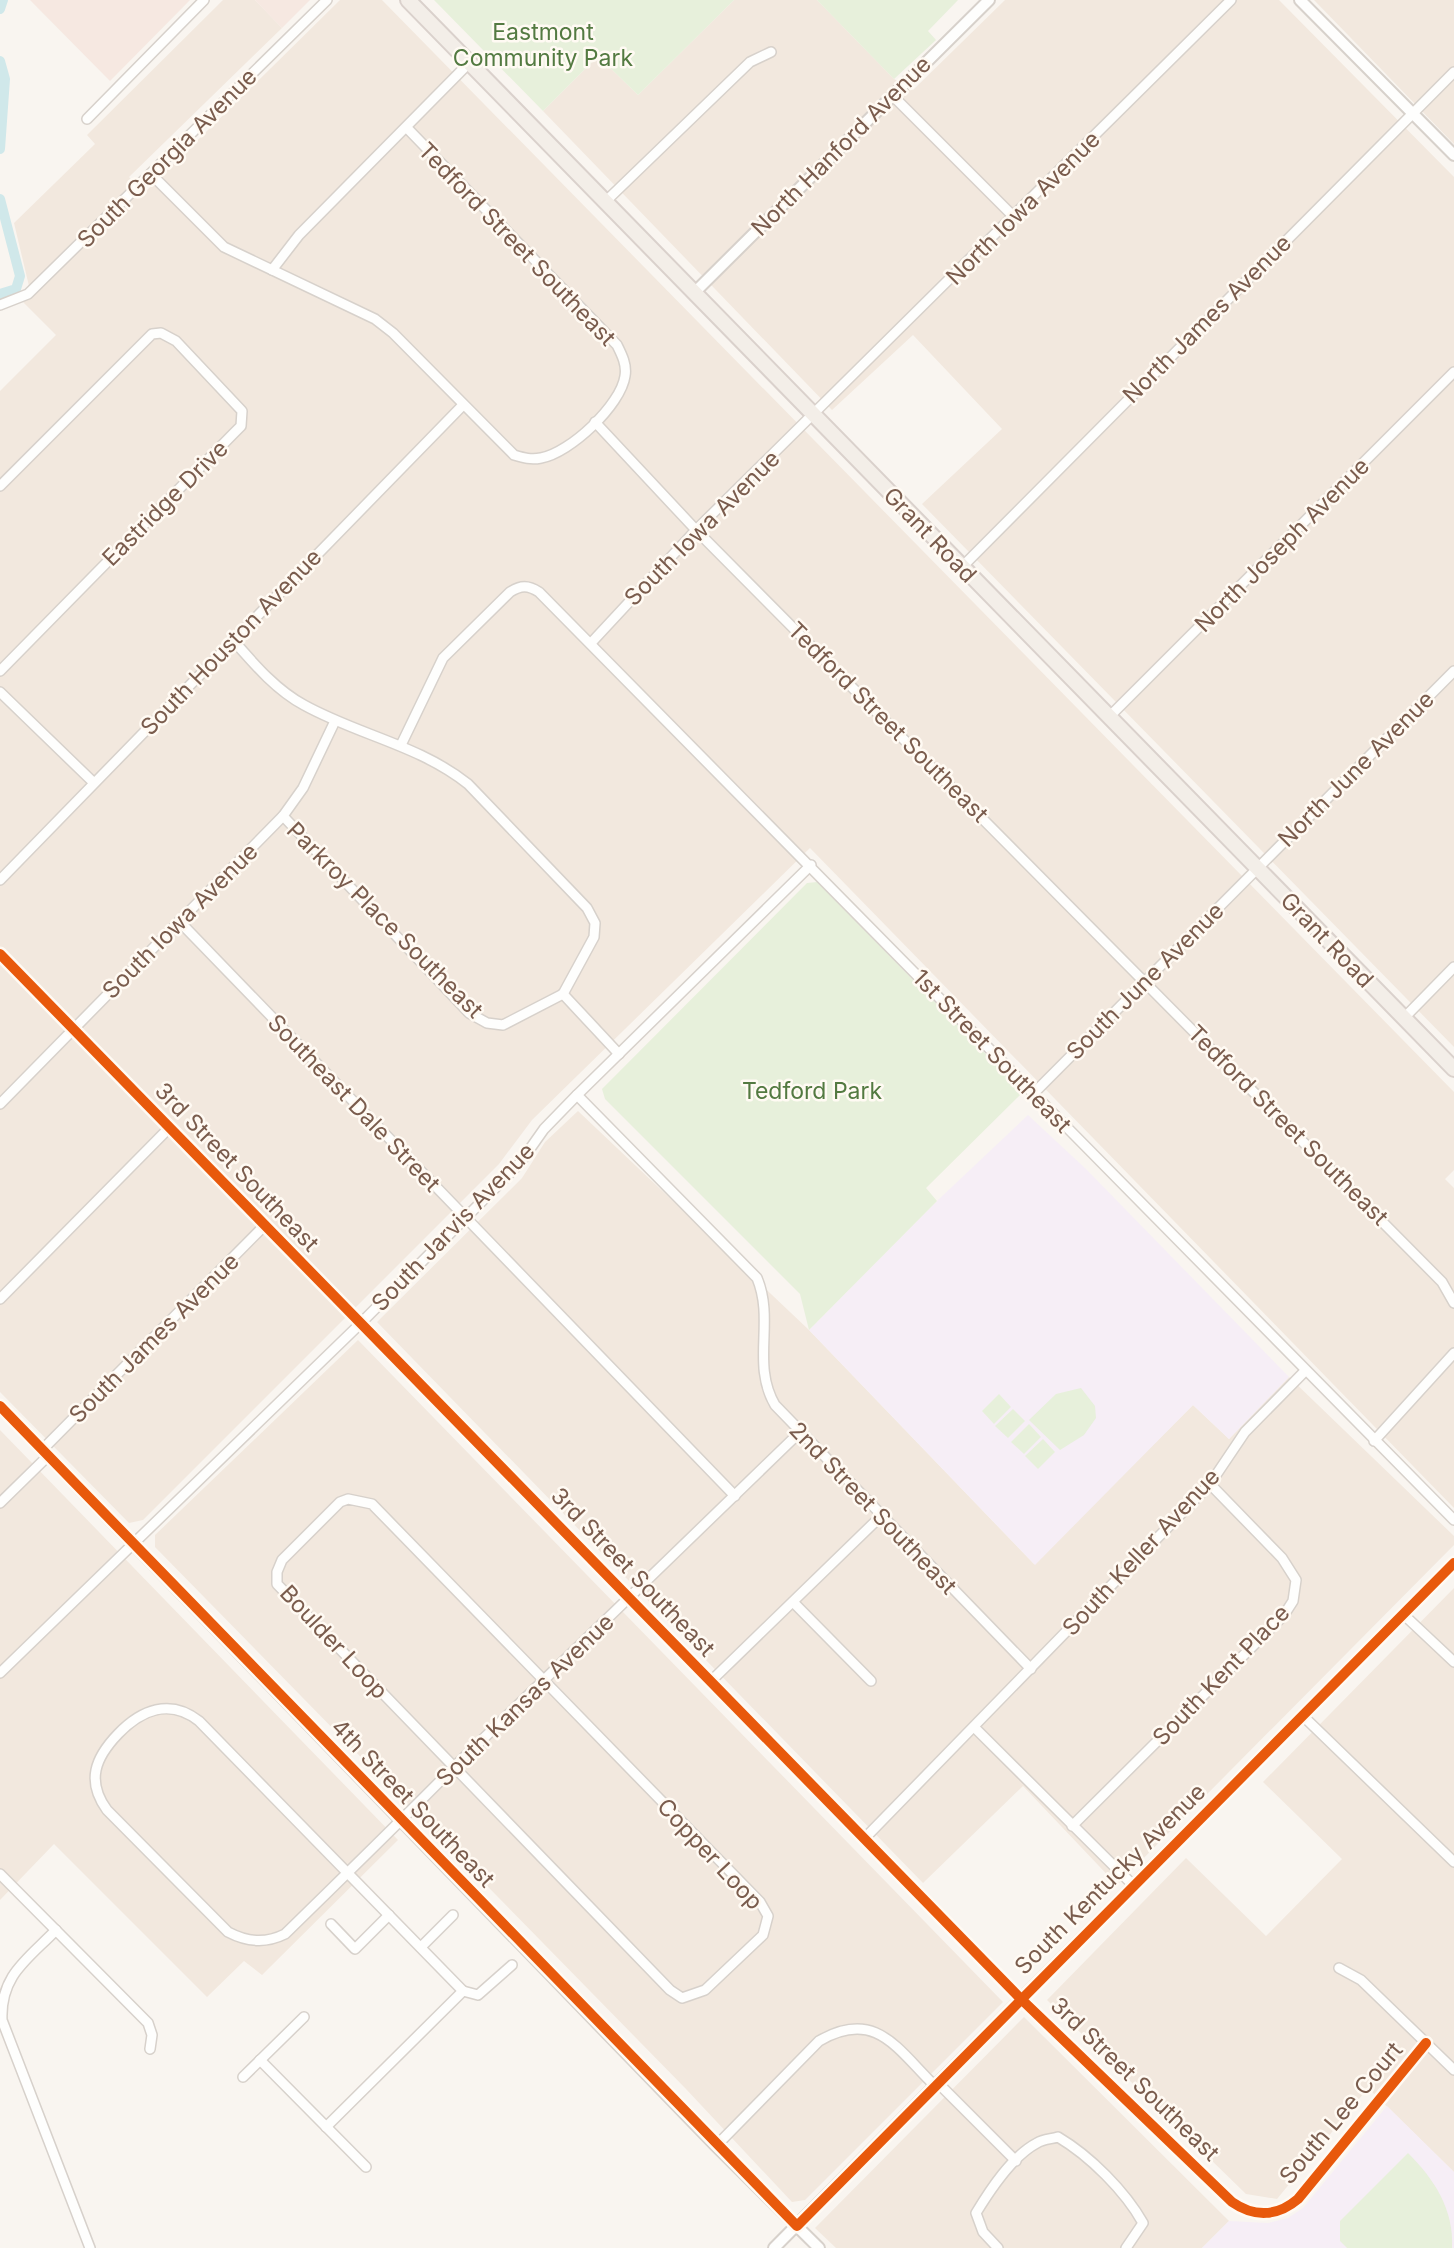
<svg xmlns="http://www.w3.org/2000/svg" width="1454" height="2248" font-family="Inter,sans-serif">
	<rect width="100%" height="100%" fill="#f9f5f0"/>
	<!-- residential -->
	<g fill="#f2e8de">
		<polygon points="223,0 255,0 282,28 129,177 144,193 340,0 382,0 1454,1092 1454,1170 1445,1179 1454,1188 1454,1508 810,848 532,1120 499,1164 143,1520 129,1523 0,1392 0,391 56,335 17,296 29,286 14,223 95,144 87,135"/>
		<polygon points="734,0 817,0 894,79 913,90 1005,0 1279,0 1454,177 1454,1047 922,504 1002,429 913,335 832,410 543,111 598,56 638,95"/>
		<polygon points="1314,0 1454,0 1454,144"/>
		<polygon points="578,1111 809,1330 1034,1564 1193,1405 1229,1439 1289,1377 1454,1536 1454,1545 1117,1885 1023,1786 923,1883 377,1322 522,1178 545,1142"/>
		<polygon points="358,1340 1003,2002 805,2200 792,2202 686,2089 155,1547 155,1535"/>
		<polygon points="0,1430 398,1840 262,1975 244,1961 207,1997 54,1844 0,1900"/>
		<polygon points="1454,1588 1454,2172 1368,2088 1277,2199 1246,2194 1047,2000 1186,1858 1266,1936 1342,1859 1263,1782"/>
		<polygon points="1024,2017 1229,2221 1202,2248 836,2248 815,2228"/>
	</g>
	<!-- commercial -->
	<g fill="#f6e8e1">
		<polygon points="30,0 190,0 110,81"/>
		<polygon points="255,0 310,0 282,28"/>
	</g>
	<!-- education -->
	<g fill="#f6eef6">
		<polygon points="1028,1115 1086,1169 1289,1377 1229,1439 1193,1405 1035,1565 809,1330 937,1201"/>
		<polygon points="1387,2106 1454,2172 1454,2248 1202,2248 1229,2221 1268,2223 1288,2218 1303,2208"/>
	</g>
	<!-- green -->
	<g fill="#e7f0db">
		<polygon points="434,0 734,0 638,95 598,56 543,111"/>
		<polygon points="817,0 958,0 928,31 936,40 894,79"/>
		<polygon points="817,882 1023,1092 926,1188 937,1201 809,1330 800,1294 605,1099 602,1089 807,883"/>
		<polygon points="1081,1388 1095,1406 1096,1418 1084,1435 1060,1450 1029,1420 1056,1394"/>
		<polygon points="999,1394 1011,1407 994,1424 982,1411"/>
		<polygon points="1013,1409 1025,1421 1008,1438 995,1426"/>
		<polygon points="1029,1424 1041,1437 1024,1454 1011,1442"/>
		<polygon points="1043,1439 1055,1452 1038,1469 1025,1456"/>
		<path d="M1408,2153C1434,2179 1454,2209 1452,2248H1347L1340,2241V2221Z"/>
	</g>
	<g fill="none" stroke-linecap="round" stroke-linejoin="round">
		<!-- canal -->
		<g stroke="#d0e8ea" stroke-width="10">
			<polyline points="0,9 3,0"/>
			<polyline points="0,61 5,79 0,149"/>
			<polyline points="0,199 20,276 16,289 0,294"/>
		</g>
		<!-- minor casing -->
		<g stroke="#d7d1cb" stroke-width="12">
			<g id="minor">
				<polyline points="892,95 1014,217"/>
				<polyline points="87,119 204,0"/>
				<path d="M151,174L224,247L375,319L393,333L514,455C524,458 531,460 541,458C570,453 621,405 625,376C627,365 622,355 617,345L407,128"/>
				<polyline points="605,202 750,62 771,52"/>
				<polyline points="272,270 299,235 469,63"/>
				<polyline points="0,305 28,294 327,0"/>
				<polyline points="595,422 696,530 1442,1282 1454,1303"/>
				<polyline points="0,486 152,334 161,333 176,341 242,411 241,426 234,433 0,671"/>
				<polyline points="962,567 1454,72"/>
				<path d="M233,640C254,664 276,690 304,705C358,735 419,745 468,784L587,908L595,923L594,937L563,994"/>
				<polyline points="591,643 696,530 1231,0"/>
				<polyline points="0,692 93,782"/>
				<polyline points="1109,717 1454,372"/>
				<path d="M401,745L443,658L510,592C521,585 528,585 539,592L1454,1520"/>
				<polyline points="283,816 469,1013 487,1023 503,1025 563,994"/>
				<polyline points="0,880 463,405"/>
				<polyline points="179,921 735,1496"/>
				<path d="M0,954L1020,1998L1232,2202C1255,2218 1278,2216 1298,2199L1426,2043"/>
				<polyline points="563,994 619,1054"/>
				<polyline points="1404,1018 1454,967"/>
				<polyline points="1033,1094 1454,671"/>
				<path d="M577,1095L757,1278C775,1321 751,1364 775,1405L1031,1669"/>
				<polyline points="0,1104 283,816 303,788 335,721"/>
				<polyline points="0,1299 170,1127"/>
				<polyline points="1374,1441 1454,1353"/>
				<polyline points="42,1450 265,1225"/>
				<polygon points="348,1499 372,1504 760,1902 768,1916 763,1935 705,1990 682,1998 670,1990 277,1584 277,1572 282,1560 340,1502"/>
				<polyline points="0,1503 48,1456"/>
				<polyline points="793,1602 871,1681"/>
				<polyline points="1403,1614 1454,1662"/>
				<polyline points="0,1673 361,1323 520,1163 544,1129 577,1095 811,865"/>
				<polyline points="711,1681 881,1516"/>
				<polyline points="1302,1715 1454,1862"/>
				<polyline points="975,1728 1133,1885"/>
				<polyline points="1072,1826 1284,1615 1293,1601 1296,1580 1282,1558 1210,1484"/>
				<polyline points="864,1839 1210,1484 1245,1432 1305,1371"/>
				<polyline points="0,1874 148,2023 152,2035 150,2049"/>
				<polyline points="331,1924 355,1949 389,1915"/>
				<path d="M56,1930C28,1959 0,1975 2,2020L90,2248"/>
				<polyline points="421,1947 453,1915"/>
				<polyline points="1339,1968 1361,1980 1454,2070"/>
				<polyline points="463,1991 478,1995 512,1965"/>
				<polyline points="260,2060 366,2167"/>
				<polyline points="243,2077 304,2017"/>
				<polyline points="938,2083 1016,2161"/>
				<path d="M326,2127L463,1991L199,1721C170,1698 141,1710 118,1734C95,1758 86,1781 107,1810L228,1932C247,1942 265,1944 285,1934C341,1879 398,1824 454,1767L799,1433"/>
				<path d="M716,2146L819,2041C876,2008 897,2049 935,2086"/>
				<path d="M998,2248L983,2232L976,2213C990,2190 1012,2156 1037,2143C1043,2139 1052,2139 1058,2137C1090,2156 1125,2191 1143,2223L1126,2248"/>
			</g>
		</g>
		<!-- tertiary casing -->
		<g stroke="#d7d1cb" stroke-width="14">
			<g id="tertiary">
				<polyline points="1300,0 1454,155"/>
				<polyline points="694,293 989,0"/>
				<polyline points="0,1406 716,2146 819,2248"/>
				<polyline points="774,2248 1454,1563"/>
			</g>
		</g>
		<!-- primary casing -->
		<g stroke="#dad1cc" stroke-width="18">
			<polyline id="primary" points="408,0 1454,1069"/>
		</g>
		<!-- minor -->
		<use href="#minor" stroke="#fefefd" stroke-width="9"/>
		<!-- tertiary -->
		<use href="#tertiary" stroke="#fefefd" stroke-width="10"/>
		<!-- primary -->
		<use href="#primary" stroke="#f3eee8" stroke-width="14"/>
		<!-- cycleway casing -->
		<g stroke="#fffaf3" stroke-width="15">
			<g id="cycleway">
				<path d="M0,954L1020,1998L1232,2202C1255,2218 1278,2216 1298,2199L1426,2043"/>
				<polyline points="0,1406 797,2226 1454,1563"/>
			</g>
		</g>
		<!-- cycleway -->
		<use href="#cycleway" stroke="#e8590c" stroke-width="10"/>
	</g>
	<g text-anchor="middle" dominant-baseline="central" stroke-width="5" stroke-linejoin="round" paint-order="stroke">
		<!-- park labels -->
		<g font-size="23" fill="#537a41" stroke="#fffaf3">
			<text x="543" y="32">Eastmont<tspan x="543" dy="26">Community Park</tspan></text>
			<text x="812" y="1091">Tedford Park</text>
		</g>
		<!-- street labels -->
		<g font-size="23" fill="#7a5c4d" stroke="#fffaf3">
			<text transform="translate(841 146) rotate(-45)">North Hanford Avenue</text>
			<text transform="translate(167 158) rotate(-45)">South Georgia Avenue</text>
			<text transform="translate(1023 208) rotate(-45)">North Iowa Avenue</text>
			<text transform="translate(517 244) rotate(46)">Tedford Street Southeast</text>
			<text transform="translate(1207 319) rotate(-45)">North James Avenue</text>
			<text transform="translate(165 503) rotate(-45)">Eastridge Drive</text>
			<text transform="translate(702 528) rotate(-45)">South Iowa Avenue</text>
			<text transform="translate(930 535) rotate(46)">Grant Road</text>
			<text transform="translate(1282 545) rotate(-45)">North Joseph Avenue</text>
			<text transform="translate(231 642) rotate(-46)">South Houston Avenue</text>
			<text transform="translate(888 722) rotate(45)">Tedford Street Southeast</text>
			<text transform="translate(1356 769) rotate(-45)">North June Avenue</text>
			<text transform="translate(385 920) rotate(45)">Parkroy Place Southeast</text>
			<text transform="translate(180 921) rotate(-45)">South Iowa Avenue</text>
			<text transform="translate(1327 940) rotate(46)">Grant Road</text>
			<text transform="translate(1145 981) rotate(-45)">South June Avenue</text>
			<text transform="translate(992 1051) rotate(46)">1st Street Southeast</text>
			<text transform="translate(354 1103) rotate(46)">Southeast Dale Street</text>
			<text transform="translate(1288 1125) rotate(45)">Tedford Street Southeast</text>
			<text transform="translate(237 1167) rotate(46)">3rd Street Southeast</text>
			<text transform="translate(453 1227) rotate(-46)">South Jarvis Avenue</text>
			<text transform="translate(154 1338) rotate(-45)">South James Avenue</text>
			<text transform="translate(873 1508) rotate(46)">2nd Street Southeast</text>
			<text transform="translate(1141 1552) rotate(-47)">South Keller Avenue</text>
			<text transform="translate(633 1572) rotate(46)">3rd Street Southeast</text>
			<text transform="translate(334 1642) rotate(47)">Boulder Loop</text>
			<text transform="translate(1221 1675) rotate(-46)">South Kent Place</text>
			<text transform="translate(525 1700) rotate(-44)">South Kansas Avenue</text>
			<text transform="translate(413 1803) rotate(46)">4th Street Southeast</text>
			<text transform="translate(710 1854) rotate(47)">Copper Loop</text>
			<text transform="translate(1110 1879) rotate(-45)">South Kentucky Avenue</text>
			<text transform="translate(1135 2079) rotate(44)">3rd Street Southeast</text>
			<text transform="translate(1341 2113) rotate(-50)">South Lee Court</text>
		</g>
	</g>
</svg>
